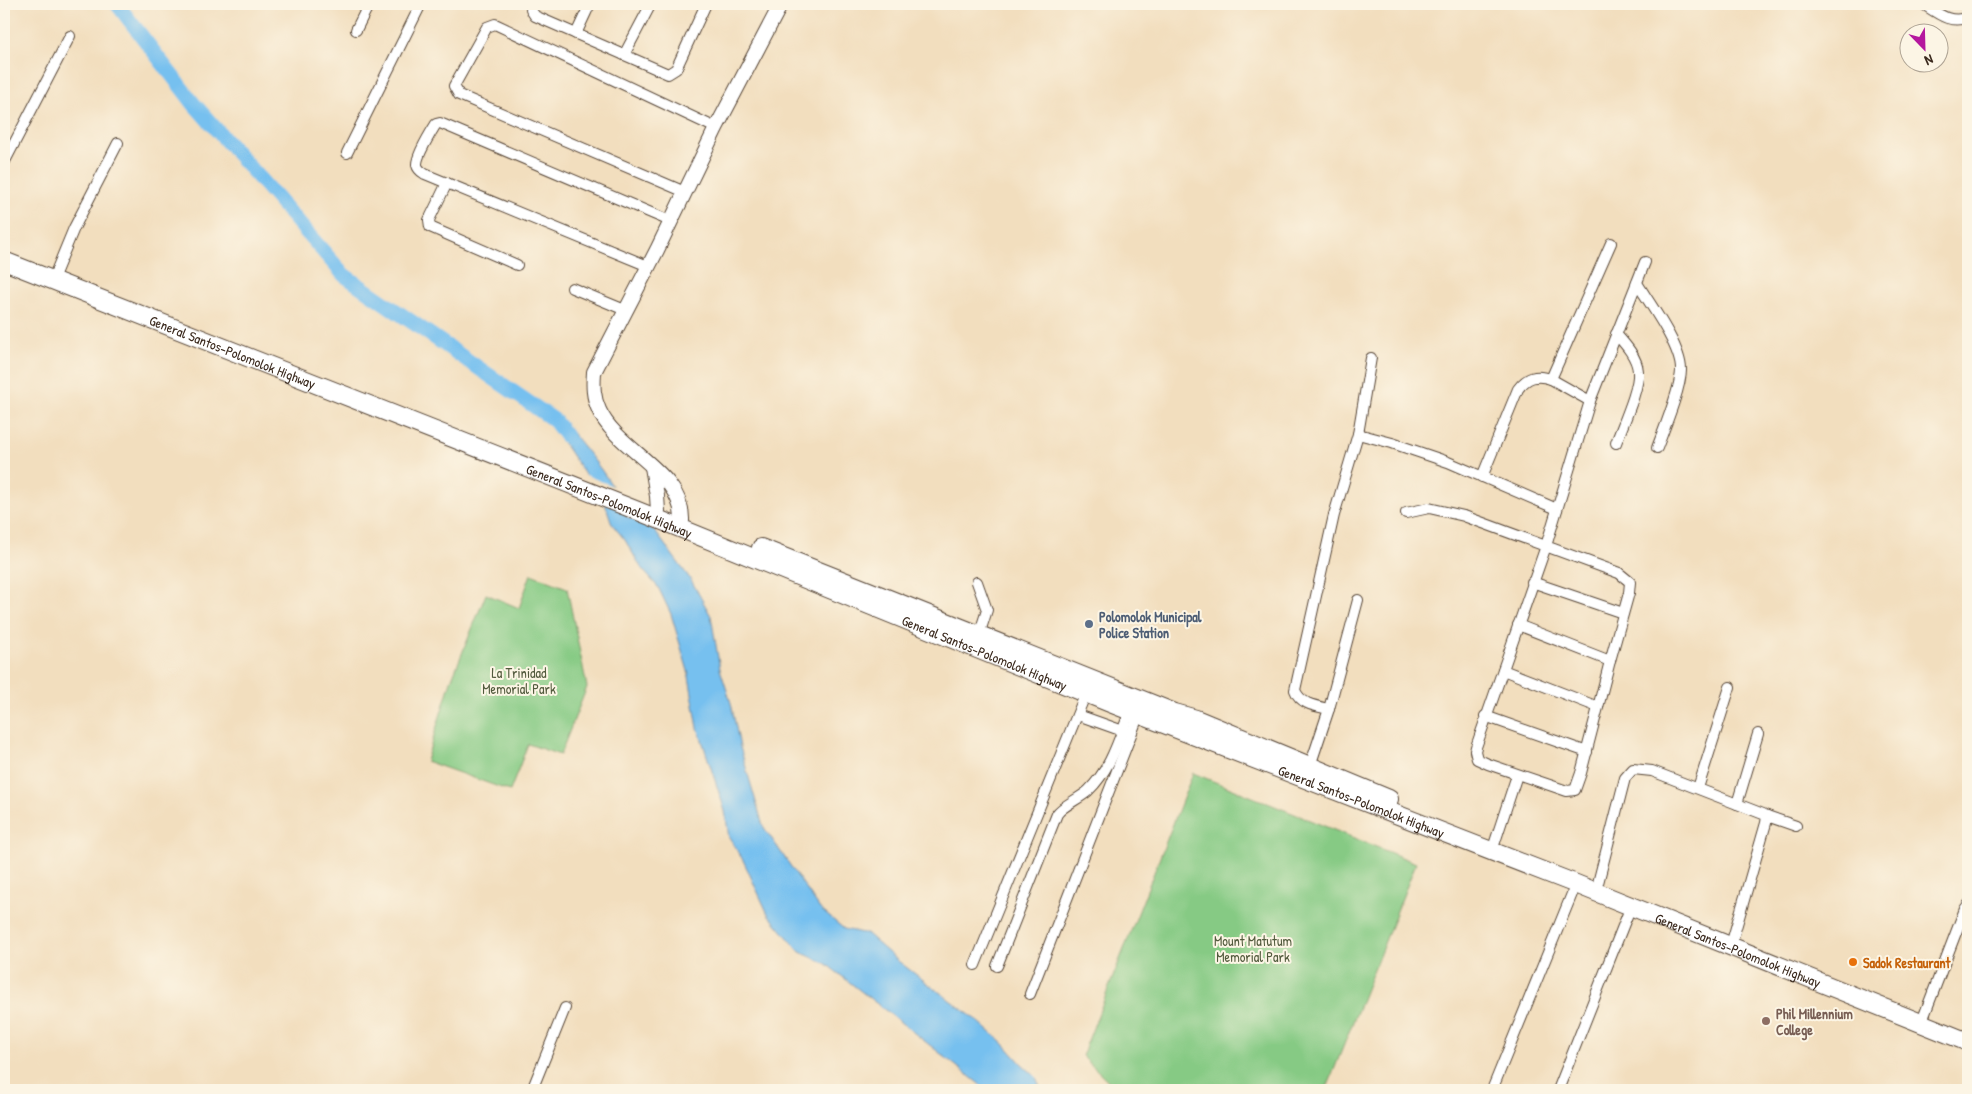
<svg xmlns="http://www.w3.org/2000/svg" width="1972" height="1094" font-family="'Patrick Hand',sans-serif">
	<rect width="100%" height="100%" fill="#fcf5e5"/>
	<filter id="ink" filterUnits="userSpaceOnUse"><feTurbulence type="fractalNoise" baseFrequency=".02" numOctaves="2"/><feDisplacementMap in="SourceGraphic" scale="10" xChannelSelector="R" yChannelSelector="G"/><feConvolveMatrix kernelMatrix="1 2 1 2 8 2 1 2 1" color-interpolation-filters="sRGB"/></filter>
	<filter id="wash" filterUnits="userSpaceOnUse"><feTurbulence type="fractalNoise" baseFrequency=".0096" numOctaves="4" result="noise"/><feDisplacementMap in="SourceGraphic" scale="20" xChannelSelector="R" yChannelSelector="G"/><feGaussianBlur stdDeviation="1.12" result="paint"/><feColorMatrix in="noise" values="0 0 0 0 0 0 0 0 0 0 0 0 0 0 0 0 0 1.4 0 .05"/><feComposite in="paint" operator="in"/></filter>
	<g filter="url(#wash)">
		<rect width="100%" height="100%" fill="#f2debe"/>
		<!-- green -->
		<g fill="#86ca84" stroke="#607a51">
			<polygon points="531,574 567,588 587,687 560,755 528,744 510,791 426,761 451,681 486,594 519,608"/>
			<polygon points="1193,773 1416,863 1326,1090 1118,1090 1082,1056"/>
		</g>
		<!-- water -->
		<path fill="#76c0ef" stroke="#587586" d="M554,420L564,422C587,453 615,481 627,517L643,523L654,530L691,580L711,616L720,669L731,703L740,747L763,826L820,909L844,929L867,934L898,961L979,1022L1004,1044L1021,1063L1036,1077L1041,1090H987L825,963L800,952L768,914L743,860L729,838L725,811L698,728L688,671L671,614L658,587L642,569L625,540L612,524L606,506L563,442L552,428Z"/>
		<!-- pier -->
		<polygon fill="#f2debe" points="581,473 615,487 625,505 602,504"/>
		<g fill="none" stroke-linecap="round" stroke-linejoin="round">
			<!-- river -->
			<polyline stroke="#76c0ef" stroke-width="15" points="117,4 194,104 344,275 554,420 566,436"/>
		</g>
	</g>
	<g filter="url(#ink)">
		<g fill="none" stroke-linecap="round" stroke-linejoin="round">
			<!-- street casing -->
			<g stroke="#564536" stroke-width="12">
				<g id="street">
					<polyline points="532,4 531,10 535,16 668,74 676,69 706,4"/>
					<path d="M1923,4C1937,13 1951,25 1968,17"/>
					<polyline points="356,30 369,4"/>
					<polyline points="576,34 590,4"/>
					<polyline points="624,55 651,4"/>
					<polyline points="347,153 421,4"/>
					<polyline points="4,163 70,36"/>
					<polyline points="447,183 429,220 430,227 517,265"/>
					<polyline points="685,192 459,95 454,86 487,27 495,24 716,128"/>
					<path d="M648,266L425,174C422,172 418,170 417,165C416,157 431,132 436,124L440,123L670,221"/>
					<polyline points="55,274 74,228 118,143"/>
					<path d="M1637,283C1650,304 1681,346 1681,370C1681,388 1664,429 1657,448"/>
					<polyline points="572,288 625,310"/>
					<polyline points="1590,401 1551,379 1611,243"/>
					<polyline points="1358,434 1392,443 1448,462 1557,509"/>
					<path d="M1616,443C1622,426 1640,388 1638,371C1637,357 1625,344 1616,334"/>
					<path d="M1482,477L1518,389C1527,377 1536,374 1551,379"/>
					<polyline points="1406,513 1429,508 1464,516 1619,573 1630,582 1629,593 1610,661 1581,773 1575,790 1567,791 1488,764 1477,759 1475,751 1476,747 1546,546 1590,401 1645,262"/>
					<polyline points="977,582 987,610 979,635"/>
					<polyline points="1532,582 1623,613"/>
					<polyline points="1518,625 1610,661"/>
					<polyline points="1503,670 1598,707"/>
					<path d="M1329,709C1315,706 1300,704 1295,690L1334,515L1358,434L1371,358"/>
					<polyline points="1078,715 1123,731"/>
					<polyline points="1485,716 1587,752"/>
					<polyline points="1310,766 1329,709 1358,600"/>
					<polyline points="1698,788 1730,687"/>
					<polyline points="1737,804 1758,734"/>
					<polyline points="1767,816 1796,826"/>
					<polyline points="1495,842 1517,775"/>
					<polyline points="1598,883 1625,778 1633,769 1652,771 1763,814 1767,816 1766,823 1733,938"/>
					<polyline points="975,965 1086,693"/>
					<path d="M997,966L1057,814C1062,806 1079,799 1088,791C1111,769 1119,739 1130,711"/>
					<polyline points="1030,994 1139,714"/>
					<polyline points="1924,1016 1965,909 1968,905"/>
					<polyline points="532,1090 565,1008"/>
					<polyline points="1492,1090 1576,884"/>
					<polyline points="1558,1090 1631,906"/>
				</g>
			</g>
			<!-- secondary casing -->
			<g stroke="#564536" stroke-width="16">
				<g id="secondary">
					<polyline points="652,467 657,496 658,511"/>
					<path d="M682,521C684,472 617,451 599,410C593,397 593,386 594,372L657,250L716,128L781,4"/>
				</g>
			</g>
			<!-- highway casing -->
			<g stroke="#564536" stroke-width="20">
				<g id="highway">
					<path id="s1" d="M4,261L638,511L1110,703L1576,884L1968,1042"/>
					<polyline points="761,548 1175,713 1196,719 1389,799"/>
				</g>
			</g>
			<!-- street -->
			<use href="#street" stroke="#fff" stroke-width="10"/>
			<!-- secondary -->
			<use href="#secondary" stroke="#fff" stroke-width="14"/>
			<!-- highway -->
			<use href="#highway" stroke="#fff" stroke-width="18"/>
		</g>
	</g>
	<!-- markers -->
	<circle fill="#5c6f8a" stroke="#fcf5e5" stroke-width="2" cx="1089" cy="624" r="5"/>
	<circle fill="#e8710a" stroke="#fcf5e5" stroke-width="2" cx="1853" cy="962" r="5"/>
	<circle fill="#8d6e63" stroke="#fcf5e5" stroke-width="2" cx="1766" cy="1021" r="5"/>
	<g text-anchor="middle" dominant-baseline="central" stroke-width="4" stroke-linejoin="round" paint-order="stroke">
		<!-- street labels -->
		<g font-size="14" fill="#3b2a1e" stroke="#fcf5e5">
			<text stroke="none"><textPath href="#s1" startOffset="246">General Santos-Polomolok Highway</textPath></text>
			<text stroke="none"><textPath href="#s1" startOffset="651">General Santos-Polomolok Highway</textPath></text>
			<text stroke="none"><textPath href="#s1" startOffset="1056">General Santos-Polomolok Highway</textPath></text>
			<text stroke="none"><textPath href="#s1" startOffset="1461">General Santos-Polomolok Highway</textPath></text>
			<text stroke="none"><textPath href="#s1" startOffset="1866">General Santos-Polomolok Highway</textPath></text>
		</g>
		<!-- service labels -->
		<g font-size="14" font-weight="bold" fill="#4e5e75" stroke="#fcf5e5" text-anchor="start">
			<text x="1099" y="616">Polomolok Municipal<tspan x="1099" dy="16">Police Station</tspan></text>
		</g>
		<!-- park labels -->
		<g font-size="14" fill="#525a3d" stroke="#fcf5e5">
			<text x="519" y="672">La Trinidad<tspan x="519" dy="16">Memorial Park</tspan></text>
			<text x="1253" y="940">Mount Matutum<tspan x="1253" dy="16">Memorial Park</tspan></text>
		</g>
		<!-- food labels -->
		<g font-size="14" font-weight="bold" fill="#c56008" stroke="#fcf5e5" text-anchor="start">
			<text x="1863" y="962">Sadok Restaurant</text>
		</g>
		<!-- education labels -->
		<g font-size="14" font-weight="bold" fill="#785e54" stroke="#fcf5e5" text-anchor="start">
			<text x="1776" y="1013">Phil Millennium<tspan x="1776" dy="16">College</tspan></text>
		</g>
	</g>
	<!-- margin -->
	<rect width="1972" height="1094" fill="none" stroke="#fcf5e5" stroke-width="20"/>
	<!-- north arrow -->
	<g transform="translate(1924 48) rotate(157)"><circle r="24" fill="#fcf5e5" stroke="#afa495"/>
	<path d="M0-4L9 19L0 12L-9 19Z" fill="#b5179e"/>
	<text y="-8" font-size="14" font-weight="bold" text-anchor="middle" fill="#3b2a1e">N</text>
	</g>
</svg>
